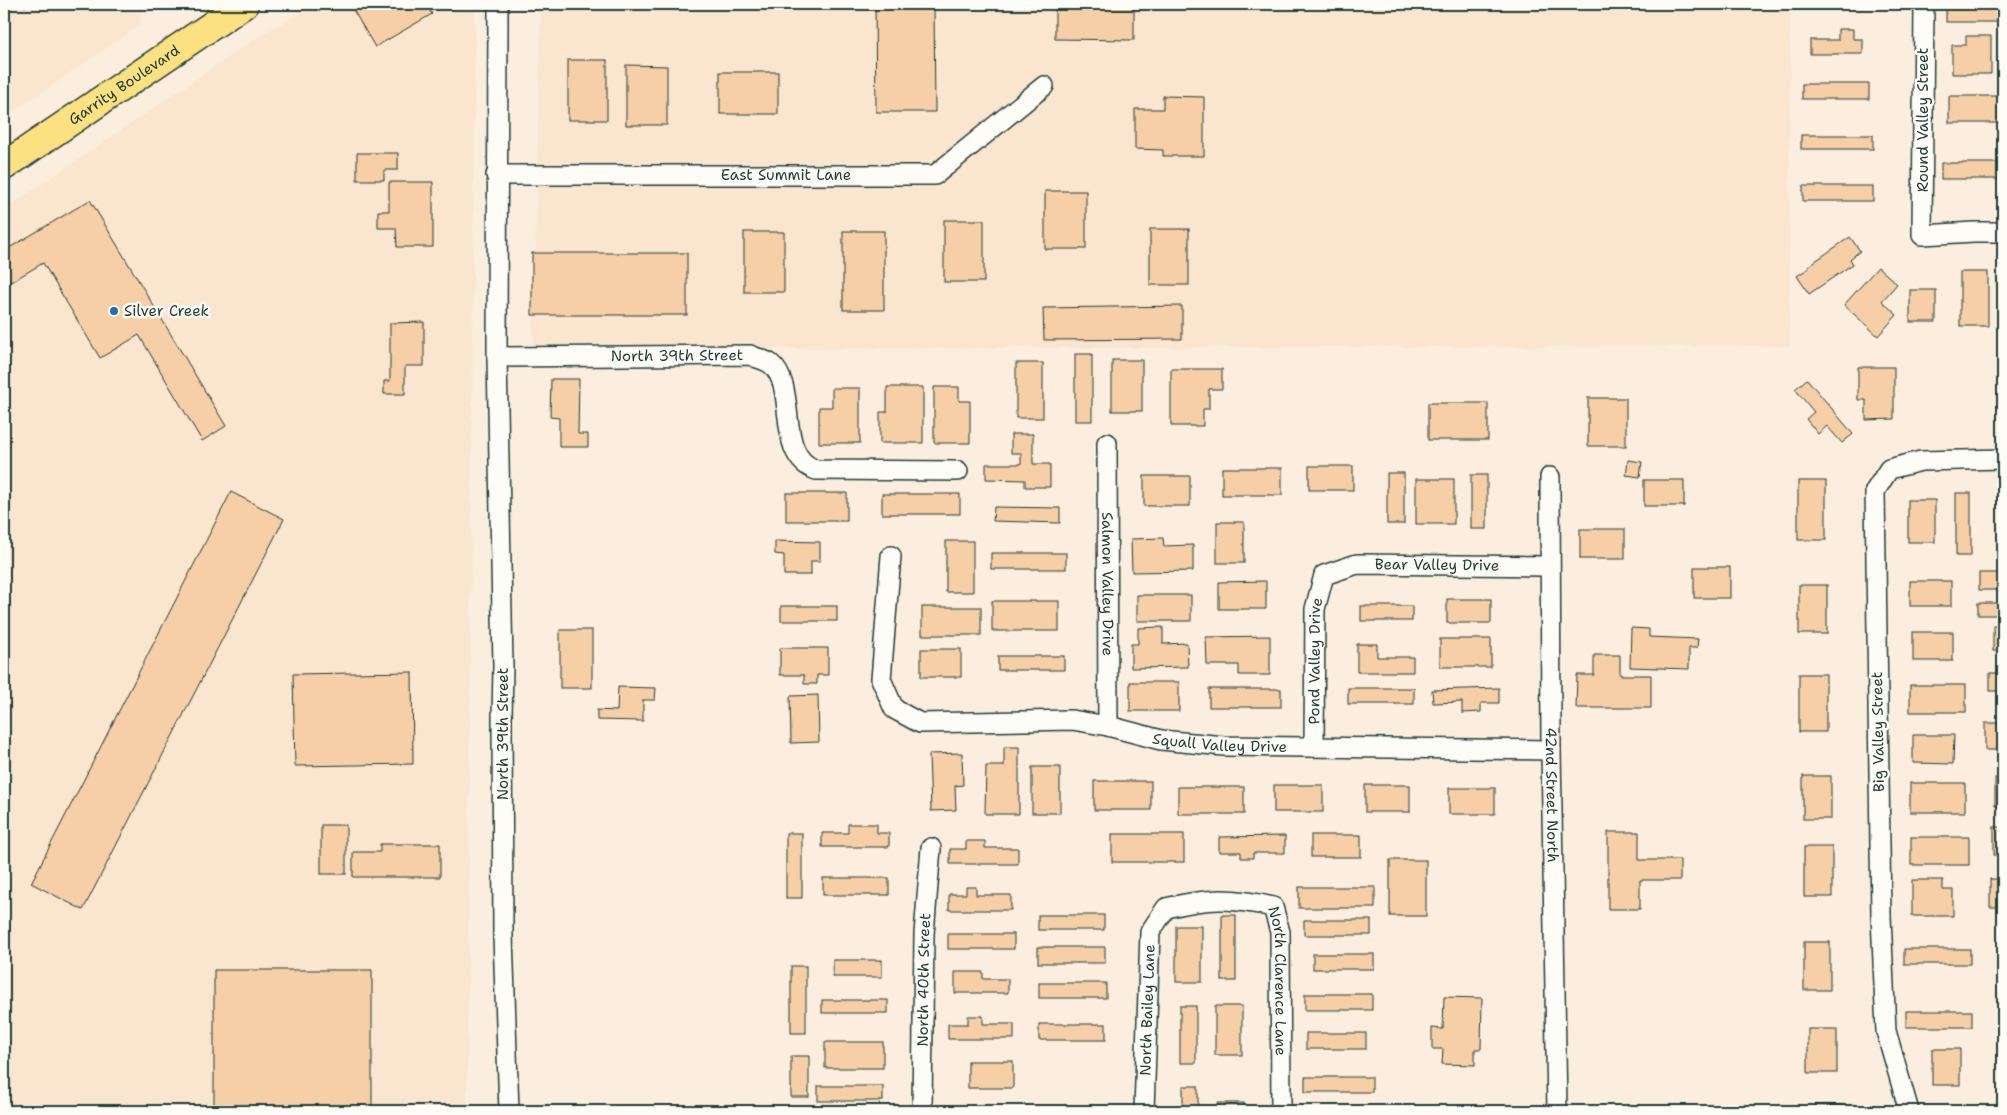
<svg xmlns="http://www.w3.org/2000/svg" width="2007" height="1115" font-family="'Shantell Sans',sans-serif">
	<rect width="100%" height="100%" fill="#fbeedf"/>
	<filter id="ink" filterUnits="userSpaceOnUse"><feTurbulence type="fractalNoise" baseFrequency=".02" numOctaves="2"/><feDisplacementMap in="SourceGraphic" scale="10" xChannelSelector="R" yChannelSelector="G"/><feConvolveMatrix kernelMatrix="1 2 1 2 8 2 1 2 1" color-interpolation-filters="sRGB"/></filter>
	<g filter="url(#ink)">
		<!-- built -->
		<g fill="#fae5ce">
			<polygon points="4,4 141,4 140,25 4,118"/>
			<polygon points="317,4 475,4 467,1111 4,1111 4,210 264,33"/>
			<polygon points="541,4 1790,4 1789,346 533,349"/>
		</g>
		<!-- building -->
		<g fill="#f6cfa6" stroke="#1f3d34">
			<polygon points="359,4 426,4 432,14 375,47 352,8"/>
			<polygon points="875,4 934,4 935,112 876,112"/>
			<polygon points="1055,4 1134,4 1134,40 1055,39"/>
			<rect x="1946" y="8" width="53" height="14"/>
			<polygon points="1838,29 1853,29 1853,39 1863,39 1863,54 1810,54 1810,40 1838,40"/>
			<polygon points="1966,36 1991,36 1991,74 1952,74 1952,45 1966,45"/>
			<rect x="568" y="60" width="39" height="60"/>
			<polygon points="626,65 667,66 667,125 626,125"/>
			<rect x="720" y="72" width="58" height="42"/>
			<rect x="1802" y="84" width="67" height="15"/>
			<polygon points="1163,96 1204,97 1204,156 1163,156 1163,150 1135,149 1135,109 1163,109"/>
			<rect x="1949" y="96" width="52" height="27"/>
			<rect x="1801" y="135" width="72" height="14"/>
			<polygon points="357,153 398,153 398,170 384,170 384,180 357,180"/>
			<rect x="1941" y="163" width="62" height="16"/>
			<polygon points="389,182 433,182 433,247 397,247 396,228 378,228 378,211 389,211"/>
			<rect x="1803" y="186" width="70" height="15"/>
			<rect x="1045" y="191" width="41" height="58"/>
			<polygon points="90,200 226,426 202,441 139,335 100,358 43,263 4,286 4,251"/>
			<rect x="944" y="220" width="40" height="62"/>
			<rect x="1150" y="229" width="39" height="56"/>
			<rect x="843" y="231" width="41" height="79"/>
			<rect x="744" y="232" width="40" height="60"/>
			<polygon points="1850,237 1860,251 1850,259 1853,264 1809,294 1797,276 1809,268 1808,266"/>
			<rect x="532" y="253" width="155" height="62"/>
			<polygon points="1878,267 1897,284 1882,301 1897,315 1878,336 1844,305"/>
			<rect x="1960" y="272" width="28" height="54"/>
			<rect x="1910" y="290" width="26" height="32"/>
			<polygon points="1182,306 1182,339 1044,340 1043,308"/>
			<polygon points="424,322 424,366 405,366 405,394 384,394 384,381 390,381 390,323"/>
			<rect x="1075" y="354" width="17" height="67"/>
			<rect x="1112" y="360" width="30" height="51"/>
			<rect x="1016" y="363" width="27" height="55"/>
			<polygon points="1858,367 1894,367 1894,419 1866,420 1866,400 1858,400"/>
			<polygon points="1171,369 1222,369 1222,389 1209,389 1209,409 1203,409 1203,426 1171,426"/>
			<polygon points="551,379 579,379 578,434 588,434 588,447 559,447 559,418 550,417"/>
			<polygon points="1807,379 1853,434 1842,443 1827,426 1818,434 1806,419 1814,412 1795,389"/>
			<polygon points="887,387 923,387 923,443 880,443 880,412 887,412"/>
			<polygon points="934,387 959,387 959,401 970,401 970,443 934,443"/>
			<polygon points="832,388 860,388 860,443 819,443 819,407 832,407"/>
			<rect x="1588" y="398" width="38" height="48"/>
			<rect x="1428" y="403" width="60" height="37"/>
			<polygon points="1011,434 1033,434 1033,464 1050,464 1050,487 1025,487 1025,480 986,479 986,464 1021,464 1021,453 1011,453"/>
			<polygon points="1628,460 1642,462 1640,477 1626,475"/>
			<rect x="1309" y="466" width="44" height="24"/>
			<rect x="1222" y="468" width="60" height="27"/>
			<rect x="1387" y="473" width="17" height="51"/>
			<rect x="1471" y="475" width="16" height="54"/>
			<rect x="1144" y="476" width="46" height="30"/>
			<rect x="1416" y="479" width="38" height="45"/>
			<rect x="1644" y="480" width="40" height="26"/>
			<rect x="1798" y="481" width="28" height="59"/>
			<polygon points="231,492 284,519 83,910 31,883"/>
			<rect x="786" y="493" width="61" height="28"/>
			<rect x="1956" y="493" width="15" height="63"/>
			<rect x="882" y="494" width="78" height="20"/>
			<rect x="1908" y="500" width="27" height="42"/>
			<polygon points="994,507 1060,508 1060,523 993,521"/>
			<rect x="1217" y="522" width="27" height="41"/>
			<rect x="1580" y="529" width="45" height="30"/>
			<polygon points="1163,538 1164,546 1193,545 1193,571 1132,572 1131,539"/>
			<polygon points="775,541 820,542 820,561 811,561 811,575 784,575 784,555 775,554"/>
			<rect x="946" y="541" width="27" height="51"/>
			<rect x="991" y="553" width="75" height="16"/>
			<rect x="1694" y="567" width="36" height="31"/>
			<rect x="1979" y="573" width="24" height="17"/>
			<polygon points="1266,581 1266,609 1219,609 1219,582"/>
			<rect x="1910" y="581" width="41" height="25"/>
			<rect x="1799" y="585" width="28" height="49"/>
			<rect x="1137" y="595" width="54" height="26"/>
			<rect x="1447" y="599" width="44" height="24"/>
			<rect x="992" y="601" width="67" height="30"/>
			<rect x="1978" y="603" width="19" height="12"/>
			<rect x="781" y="606" width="56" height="15"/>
			<rect x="1361" y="606" width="51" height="15"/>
			<rect x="922" y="607" width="59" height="28"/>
			<rect x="1993" y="625" width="10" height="26"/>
			<polygon points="1163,627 1163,644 1187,643 1188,667 1131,668 1131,644 1138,644 1138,628"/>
			<polygon points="1631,628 1649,629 1649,637 1698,639 1697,648 1689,648 1689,669 1630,667"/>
			<rect x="560" y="630" width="32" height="58"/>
			<rect x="1913" y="632" width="40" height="29"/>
			<polygon points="1270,636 1270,675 1239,675 1239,665 1207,665 1206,637"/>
			<rect x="1440" y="639" width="51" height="28"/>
			<polygon points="1357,644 1377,644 1377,657 1413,657 1413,672 1357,672"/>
			<polygon points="780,648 828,648 828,675 817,675 817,684 804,684 804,675 780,675"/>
			<rect x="921" y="649" width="40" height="28"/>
			<polygon points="1594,655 1620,655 1620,675 1651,675 1651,708 1576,708 1577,675 1594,675"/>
			<rect x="998" y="656" width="66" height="14"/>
			<polygon points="412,672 413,764 295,766 293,674"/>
			<rect x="1990" y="673" width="13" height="18"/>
			<rect x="1799" y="674" width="27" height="58"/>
			<rect x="1130" y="682" width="49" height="29"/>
			<rect x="1910" y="685" width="56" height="27"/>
			<polygon points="618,687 656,688 655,700 643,700 643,721 597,720 597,710 617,711"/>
			<rect x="1348" y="688" width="66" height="16"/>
			<polygon points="1499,688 1499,703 1481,703 1481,712 1462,713 1462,702 1433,703 1432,690"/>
			<rect x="1209" y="689" width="72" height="18"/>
			<polygon points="818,695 819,742 791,743 790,696"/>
			<rect x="1985" y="723" width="18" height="27"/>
			<polygon points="1913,735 1954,735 1953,764 1913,763"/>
			<polygon points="1004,747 1019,747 1019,814 985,814 986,766 1004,766"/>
			<polygon points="962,753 963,785 955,786 956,810 931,811 929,754"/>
			<rect x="1032" y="767" width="28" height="46"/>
			<rect x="1803" y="776" width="28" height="43"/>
			<rect x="1995" y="778" width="8" height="28"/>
			<rect x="1094" y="781" width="57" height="29"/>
			<rect x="1910" y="783" width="55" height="29"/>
			<rect x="1274" y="785" width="49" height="27"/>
			<rect x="1365" y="785" width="45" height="27"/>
			<rect x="1178" y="787" width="66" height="27"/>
			<rect x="1449" y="788" width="46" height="26"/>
			<polygon points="848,824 877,824 877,833 889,833 889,847 822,847 822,833 848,833"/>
			<rect x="321" y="825" width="25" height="49"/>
			<rect x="1994" y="827" width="9" height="28"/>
			<polygon points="1608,832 1639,832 1639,860 1680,860 1680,880 1640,880 1640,909 1608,909"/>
			<rect x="786" y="833" width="16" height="65"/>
			<rect x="1112" y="834" width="72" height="28"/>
			<rect x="1311" y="835" width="50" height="22"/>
			<polygon points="1285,836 1285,853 1253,853 1253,858 1241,858 1241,852 1219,852 1219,837"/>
			<rect x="1911" y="837" width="58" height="28"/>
			<polygon points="966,841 985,841 985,848 1018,848 1018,864 950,864 950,849 966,849"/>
			<polygon points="380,844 440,844 440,877 353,877 353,852 380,852"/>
			<rect x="1804" y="847" width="28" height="50"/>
			<rect x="1390" y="860" width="36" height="56"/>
			<rect x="823" y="878" width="66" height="17"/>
			<rect x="1990" y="879" width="13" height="28"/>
			<polygon points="1912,880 1943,880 1943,890 1953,890 1953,916 1912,916"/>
			<polygon points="966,887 976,887 976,895 1011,895 1011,910 949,910 949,894 966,894"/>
			<rect x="1299" y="887" width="76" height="21"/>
			<rect x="1038" y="915" width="66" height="15"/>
			<rect x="1222" y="915" width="14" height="66"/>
			<rect x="1304" y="920" width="67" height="15"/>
			<rect x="1176" y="926" width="26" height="56"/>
			<rect x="948" y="934" width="66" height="15"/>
			<rect x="1804" y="942" width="26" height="48"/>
			<rect x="1038" y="947" width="67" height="16"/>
			<rect x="1904" y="949" width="66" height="15"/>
			<rect x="1313" y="954" width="61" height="15"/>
			<rect x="833" y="960" width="49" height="17"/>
			<rect x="791" y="966" width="15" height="67"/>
			<polygon points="214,970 372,970 372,1109 214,1108"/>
			<polygon points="955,972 983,972 983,979 1008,979 1008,993 955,993"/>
			<rect x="1039" y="983" width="67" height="15"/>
			<rect x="1305" y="994" width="67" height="16"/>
			<polygon points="1444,997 1482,998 1481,1049 1475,1049 1475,1065 1442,1064 1443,1049 1432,1049 1432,1028 1443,1029"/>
			<rect x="822" y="1000" width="66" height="13"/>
			<rect x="1180" y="1006" width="16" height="57"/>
			<rect x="1215" y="1006" width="27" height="49"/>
			<rect x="1906" y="1011" width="66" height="16"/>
			<polygon points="968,1016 983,1016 983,1024 1014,1024 1014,1039 948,1039 948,1024 968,1024"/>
			<rect x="1039" y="1024" width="67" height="16"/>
			<rect x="1808" y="1029" width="29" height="44"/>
			<rect x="1306" y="1033" width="60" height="16"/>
			<rect x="825" y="1042" width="58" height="26"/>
			<rect x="1932" y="1049" width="28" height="36"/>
			<rect x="791" y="1056" width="18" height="41"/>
			<rect x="968" y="1061" width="45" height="27"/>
			<rect x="1305" y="1077" width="67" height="15"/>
			<rect x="818" y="1086" width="65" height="15"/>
			<rect x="1183" y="1086" width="15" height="25"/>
			<rect x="1217" y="1103" width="27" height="8"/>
			<rect x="1814" y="1105" width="29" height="6"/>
			<rect x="1074" y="1108" width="33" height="3"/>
		</g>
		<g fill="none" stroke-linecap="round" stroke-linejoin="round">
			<!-- minor casing -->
			<g stroke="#1f3d34" stroke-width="22">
				<g id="minor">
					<polyline points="498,4 497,357 503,666 502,719 503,936 509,1111"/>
					<polyline points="1924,4 1922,235 1974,232 2003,232"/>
					<path id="s1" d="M496,175H935L1044,86"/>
					<path id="s2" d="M497,357L750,355C756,358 766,360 771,364C799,388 774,455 816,470L958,471"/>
					<path id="s3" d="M1107,443L1108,726"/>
					<path id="s4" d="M1550,477L1551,750L1557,1111"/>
					<path id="s5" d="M891,556L881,679L894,709L920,723L1072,720L1108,726L1161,740L1224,746L1551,750"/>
					<path id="s6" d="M1314,747L1315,609L1324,575L1357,564L1550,566"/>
					<path id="s7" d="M922,1111L924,934L931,848"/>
					<path id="s8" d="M1144,1111L1150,932L1166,908C1208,898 1231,897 1273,907L1280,932L1281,1111"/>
					<polyline points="1909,1111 1886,1031 1881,916 1875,491 1889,469 1921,461 2003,459"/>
				</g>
			</g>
			<!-- primary casing -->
			<g stroke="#1f3d34" stroke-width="31">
				<g id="primary">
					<path id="s9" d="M4,166L244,4"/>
				</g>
			</g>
			<!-- minor -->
			<use href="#minor" stroke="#fdfcf7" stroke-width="19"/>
			<!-- primary -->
			<use href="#primary" stroke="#fbe180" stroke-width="28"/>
		</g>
	</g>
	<!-- markers -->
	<circle fill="#1f6fb2" stroke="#fdfcf7" stroke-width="2" cx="114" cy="311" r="5"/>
	<g text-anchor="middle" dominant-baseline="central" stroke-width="5" stroke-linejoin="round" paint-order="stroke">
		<!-- street labels -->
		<g font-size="15" fill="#1f3d34" stroke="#fdfcf7">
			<text stroke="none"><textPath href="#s9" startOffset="145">Garrity Boulevard</textPath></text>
			<text transform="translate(1923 120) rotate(-90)">Round Valley Street</text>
			<text stroke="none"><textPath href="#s1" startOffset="290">East Summit Lane</textPath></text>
			<text stroke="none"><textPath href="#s2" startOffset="180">North 39th Street</textPath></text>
			<text stroke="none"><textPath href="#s6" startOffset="288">Bear Valley Drive</textPath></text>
			<text stroke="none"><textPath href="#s3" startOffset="141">Salmon Valley Drive</textPath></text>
			<text stroke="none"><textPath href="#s6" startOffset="86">Pond Valley Drive</textPath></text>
			<text transform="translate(1878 732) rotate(-91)">Big Valley Street</text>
			<text transform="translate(503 734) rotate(-90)">North 39th Street</text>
			<text stroke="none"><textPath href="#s5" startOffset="488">Squall Valley Drive</textPath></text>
			<text stroke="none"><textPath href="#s4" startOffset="318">42nd Street North</textPath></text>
			<text stroke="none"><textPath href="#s7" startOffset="131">North 40th Street</textPath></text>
			<text stroke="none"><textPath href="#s8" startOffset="391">North Clarence Lane</textPath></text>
			<text stroke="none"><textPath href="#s8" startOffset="101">North Bailey Lane</textPath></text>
		</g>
		<!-- poi labels -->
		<g font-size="15" fill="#1f3d34" stroke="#fdfcf7" text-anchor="start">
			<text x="124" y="311">Silver Creek</text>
		</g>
	</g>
	<!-- margin -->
	<rect width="2007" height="1115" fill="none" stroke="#fdfcf7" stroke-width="20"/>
	<rect x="10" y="10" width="1987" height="1095" fill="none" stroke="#1f3d34" stroke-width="2" filter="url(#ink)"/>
</svg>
